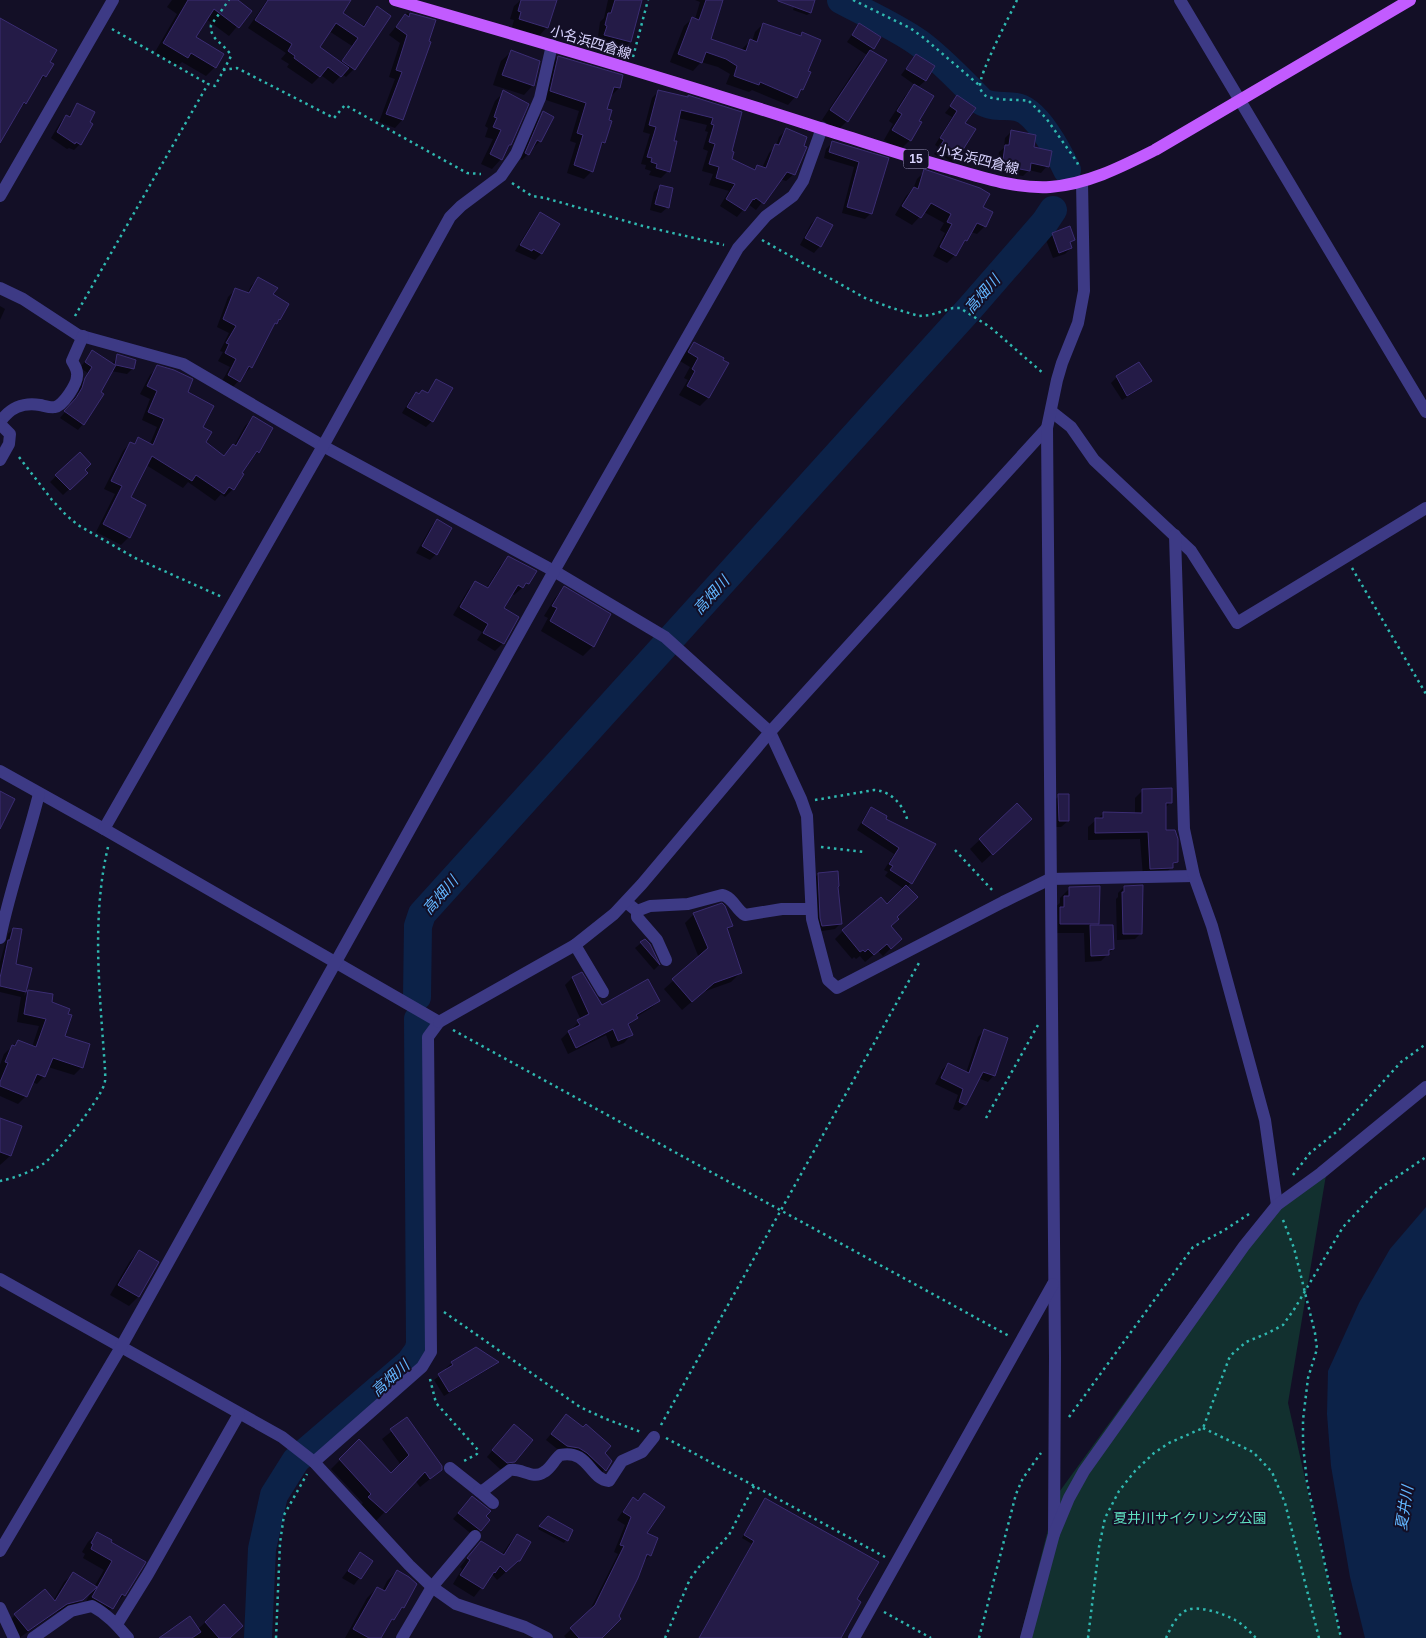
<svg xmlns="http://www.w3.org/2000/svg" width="1426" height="1638" font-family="Arial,'Noto Sans JP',sans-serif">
	<rect width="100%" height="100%" fill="#130f26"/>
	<!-- green -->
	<polygon fill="#12302f" points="1328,1163 1288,1403 1341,1638 1020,1638 1057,1495 1243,1239"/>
	<!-- water -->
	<polygon fill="#0c2248" points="1426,1207 1426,1638 1365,1638 1350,1577 1331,1466 1327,1414 1328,1371 1359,1303 1390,1249"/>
	<!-- shadow -->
	<g fill="#0007" fill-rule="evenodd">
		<polygon points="172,0 236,0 250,11 229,36 206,19 194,38 215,67 206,76 182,62 178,66 155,52 177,14 167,7"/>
		<path d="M267,0H350L342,13L362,27L377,8L354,69L346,77L342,74L333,84L321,75L312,84L287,67L289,64L281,59L286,53L248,28ZM329,31L352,46L340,63L318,47Z"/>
		<polygon points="521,0 556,0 547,27 539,36 512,27 514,20 510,19 514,6"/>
		<polygon points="608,0 641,0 630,42 621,50 597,44 600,22 604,18"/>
		<polygon points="695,0 720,0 710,40 741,50 750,41 752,42 755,32 763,24 800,37 803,34 807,72 802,89 788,105 752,90 749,92 726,84 730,74 718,67 701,62 693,71 670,62 684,26 693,18 695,19 700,2"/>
		<polygon points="797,0 805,0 813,3 810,13 807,15 793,10"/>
		<polygon points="407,13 434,21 428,42 430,43 402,120 395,128 379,122 395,79 389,77 400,43 389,35"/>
		<polygon points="0,19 48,62 45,76 35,86 25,103 18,110 0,140"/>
		<polygon points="859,25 873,48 869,51 885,60 847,121 838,130 822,120 860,62 867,55 847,42"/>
		<polygon points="511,52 533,85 524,95 493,85 501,61"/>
		<polygon points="916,55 934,67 925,81 917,88 918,121 910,140 900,150 884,140 893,124 889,121 905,96 915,85 901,75"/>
		<polygon points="558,57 622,76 619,88 611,96 606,110 604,143 600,146 592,171 584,179 567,173 576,143 570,141 579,111 543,99 550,65"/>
		<polygon points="659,91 741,113 730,152 730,159 753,170 757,166 762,168 769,153 776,146 779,137 786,130 794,174 786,181 780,179 756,210 748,204 737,217 720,206 729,191 709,185 713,174 702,171 708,151 703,149 708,132 705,131 707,125 678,118 668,171 661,178 649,175 651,171 645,169 646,165 641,164 650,134 643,132 652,98"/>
		<polygon points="504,92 510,145 501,159 492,169 481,164 493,139 485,137 488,128 485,126 495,101"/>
		<polygon points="958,97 964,123 974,129 958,155 952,162 944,157 942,160 934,154 938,147 935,145 952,117 945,113"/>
		<polygon points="78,104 80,144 74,150 69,148 67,149 51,138 60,123 66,116 68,117"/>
		<polygon points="543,113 540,141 534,147 532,146 528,154 522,160 520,159 537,119"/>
		<polygon points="1011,132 1033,148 1047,166 1041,173 1029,170 1023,176 998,172 999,167 997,166 999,152 1004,148 1005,138"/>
		<polygon points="832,143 888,159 871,213 865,219 842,213 854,167 824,158 826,149"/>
		<polygon points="925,171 981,207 985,226 977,234 971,232 955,255 947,263 933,256 945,233 940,230 944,223 924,212 912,225 895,215 906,196 913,189 917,179"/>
		<polygon points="660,186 668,207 661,213 650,210 654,192"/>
		<polygon points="540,214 558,225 541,254 535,260 515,251 534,220"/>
		<polygon points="817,218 820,246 814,253 800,245 811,224"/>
		<polygon points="1053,234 1073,240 1069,244 1071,248 1065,254 1053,258 1046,240"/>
		<polygon points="259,278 272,295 288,304 279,319 272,326 251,367 232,388 221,383 230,367 218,361 223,352 220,351 229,333 217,327 228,297 236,289 247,294 251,286"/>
		<polygon points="0,306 5,309 0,320"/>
		<polygon points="694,343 721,360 708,398 700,406 679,395 688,380 684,378 690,367 680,361 685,352"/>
		<polygon points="92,352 112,364 118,356 133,368 127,374 111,371 83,424 78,430 60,418 70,406 77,395 80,385 88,373 80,368"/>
		<polygon points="1139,364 1150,381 1145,386 1122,400 1111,383 1117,377"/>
		<polygon points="158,367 186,392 201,427 204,442 223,457 234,446 245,426 253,418 271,428 258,452 250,460 233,489 225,497 221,494 215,501 188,482 183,488 146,465 130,498 129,537 121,545 96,532 115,494 104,489 123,451 130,443 133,445 139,439 150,444 157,427 142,420 150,399 140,394 150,375"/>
		<polygon points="436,381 432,421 426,427 402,413 410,400 416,394 418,395 426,394"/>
		<polygon points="80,453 83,470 86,473 63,495 50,482"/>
		<polygon points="437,520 436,554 430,560 416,553 431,527"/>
		<polygon points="509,557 528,583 514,595 511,593 502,609 517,617 503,643 495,651 477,640 482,632 453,615 468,590 475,583 486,589 501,565"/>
		<polygon points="564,588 593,646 583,656 541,631 548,618 544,616 555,598"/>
		<polygon points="1143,790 1171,802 1165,808 1165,832 1176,862 1164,875 1143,876 1140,839 1088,840 1088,827 1104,813 1135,814 1135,798"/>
		<polygon points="1059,796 1068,821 1061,827 1053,827 1053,802"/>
		<polygon points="1017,805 1020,828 982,863 970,849"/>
		<polygon points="872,808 885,819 935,844 907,888 896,917 890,927 892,947 883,956 878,951 865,962 860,956 856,959 854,957 852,959 835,939 843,931 887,906 904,889 885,876 888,872 884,870 894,854 857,830 866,814"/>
		<polygon points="818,874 837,887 841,923 835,929 816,932 812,881"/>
		<polygon points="1124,887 1141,933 1135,939 1117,940 1116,899 1118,897 1118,893"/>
		<polygon points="1070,888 1098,924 1095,926 1113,949 1101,961 1085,962 1084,933 1051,933 1055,907 1060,903 1060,898"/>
		<polygon points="694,914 732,925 727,930 740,973 731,982 703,992 682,1010 664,989 699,958 685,923"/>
		<polygon points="13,929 15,965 31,968 24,996 29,991 50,1003 63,1037 82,1067 74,1075 48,1067 44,1076 37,1084 32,1082 26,1096 18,1104 0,1096 0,1065 4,1054 18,1041 32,1047 39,1026 17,1022 21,997 0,992 0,962 8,934"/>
		<polygon points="645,940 649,945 659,965 654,970 635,948"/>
		<polygon points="581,974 601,1007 659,1001 651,1008 636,1017 628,1026 631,1035 624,1043 611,1048 606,1035 568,1054 561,1039 581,1020 565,985 572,978"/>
		<polygon points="984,1031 994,1075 988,1082 978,1078 965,1105 959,1111 953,1109 958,1095 935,1084 942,1070 948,1064 966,1073 978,1037"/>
		<polygon points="0,1120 21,1127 10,1156 0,1165"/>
		<polygon points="139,1252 138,1297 129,1306 110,1295 130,1261"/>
		<polygon points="476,1349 497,1362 492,1367 444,1396 434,1380 447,1370 446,1368 452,1363"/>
		<polygon points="566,1416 611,1461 599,1476 561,1452 546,1440"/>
		<polygon points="407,1419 441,1470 420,1487 415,1480 376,1521 360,1506 363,1503 331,1469 359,1441 391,1475 401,1465 382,1439"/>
		<polygon points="508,1432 514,1461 508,1468 500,1469 487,1457"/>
		<polygon points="644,1494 645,1534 650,1555 648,1557 648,1553 644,1553 648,1557 642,1563 600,1638 566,1638 564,1636 589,1612 618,1554 614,1552 625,1525 617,1520 626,1506 633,1499 637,1501"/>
		<polygon points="765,1500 856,1600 839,1638 699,1638 752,1544 742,1538"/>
		<polygon points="466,1504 484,1517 480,1530 474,1536 453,1519"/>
		<polygon points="548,1517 572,1530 564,1543 538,1529"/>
		<polygon points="97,1533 109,1543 124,1595 103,1617 84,1606 91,1591 73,1608 57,1612 19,1638 7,1624 15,1615 53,1601 64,1582 73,1574 94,1587 104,1570 83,1558 85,1554 82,1552 88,1542"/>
		<polygon points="517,1535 519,1560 497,1580 492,1574 474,1597 453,1584 462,1569 460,1567 473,1551 502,1555 509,1544"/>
		<polygon points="360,1554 371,1562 354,1585 342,1578"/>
		<polygon points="397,1571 416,1584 403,1607 386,1627 380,1638 345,1638 367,1598 377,1588 382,1591 387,1581"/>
		<polygon points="223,1606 229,1638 163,1638 198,1629"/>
	</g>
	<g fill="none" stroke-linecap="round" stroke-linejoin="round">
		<!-- river -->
		<g stroke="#0c2248" stroke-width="28">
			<path d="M841,0C867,14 895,26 919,43C942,60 961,81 981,101C992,108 1004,105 1016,107C1036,109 1059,153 1067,170"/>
			<polyline points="417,997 418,926 422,914 971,307 1045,222 1053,210"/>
			<polyline points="258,1638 262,1549 274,1495 296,1460 410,1362 418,1351 420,1344 418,1019"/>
		</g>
	</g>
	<!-- building -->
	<g fill="#241b47" stroke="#3b2d73">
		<polygon points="188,0 238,0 252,11 239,28 214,9 196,37 224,54 216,68 191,53 188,58 163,43"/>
		<polygon points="268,0 351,0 343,13 364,27 377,6 391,16 355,70 342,61 358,38 336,23 320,47 349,68 341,77 328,67 320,77 294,58 295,56 288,51 292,44 255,20"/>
		<polygon points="521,0 557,0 548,28 519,19 521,12 518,11"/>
		<polygon points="615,0 642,0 631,42 604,35 607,26 605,25 608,13 611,13"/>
		<polygon points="706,0 723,0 711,39 746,51 750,39 757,42 763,23 801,36 802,32 821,40 808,71 811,72 803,90 801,89 797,98 760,82 759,85 734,76 737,66 726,59 706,52 702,63 678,54 692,17 699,20"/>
		<polygon points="778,0 815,0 811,13 778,1"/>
		<polygon points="410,13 436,20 429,41 431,42 403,120 386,114 402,72 396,70 407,35 396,27 405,14 409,17"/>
		<polygon points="0,18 57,50 50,62 54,64 46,77 43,75 26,104 24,102 0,143"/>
		<polygon points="859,23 881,37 874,49 852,35"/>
		<polygon points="511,50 540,61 534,86 502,75"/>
		<polygon points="870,50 887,60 848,122 830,110"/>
		<polygon points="916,54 935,66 926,81 906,69"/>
		<polygon points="558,56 623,75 620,88 614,87 607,109 612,110 609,120 612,121 605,143 602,142 593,172 574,165 583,135 577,133 586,103 550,91"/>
		<polygon points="914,84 934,96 919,121 922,122 911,141 892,130 902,114 897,111"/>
		<polygon points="503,90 529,104 511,145 509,145 502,160 490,154 501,130 493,127 497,118 494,117"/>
		<polygon points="658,90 688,97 688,95 694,97 742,112 732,151 734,152 732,159 755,170 757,165 766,168 775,144 779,145 786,128 807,137 804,146 807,147 795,175 787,172 764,204 756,198 754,200 753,199 745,211 726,199 735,184 716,178 719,167 709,164 715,144 709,142 714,125 711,124 713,118 681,110 674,141 677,141 670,172 656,168 657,164 651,162 652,158 647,157 656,127 649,125"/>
		<polygon points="957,95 976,108 965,123 976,129 959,156 951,151 949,154 939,148 944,140 940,138 957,111 950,106"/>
		<polygon points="77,103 95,112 90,122 93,124 81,145 76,142 75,144 57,132 66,115 70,117"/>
		<polygon points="543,111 554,117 541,142 537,140 529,155 525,153"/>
		<polygon points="1011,130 1036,135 1034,147 1052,151 1049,167 1031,163 1030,171 1004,166 1005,161 1003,160 1005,145 1009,145"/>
		<polygon points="832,141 889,158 872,214 847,207 859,162 829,152"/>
		<polygon points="924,169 980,188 990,194 983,207 993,212 986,227 977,223 967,241 965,240 956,256 940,247 952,224 947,222 951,214 931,203 921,218 902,206 914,187 918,189"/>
		<polygon points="660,185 673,188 669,208 655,204"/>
		<polygon points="540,212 560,224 542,254 533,249 532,251 520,245"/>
		<polygon points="817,217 833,225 821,247 805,238"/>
		<polygon points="1070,226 1075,240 1070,242 1072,248 1059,253 1052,233"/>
		<polygon points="258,277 278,288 273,294 289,304 280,320 279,319 277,324 275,323 252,368 249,366 240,382 228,375 236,359 225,353 229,344 226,343 236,326 223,319 235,288 249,293"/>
		<polygon points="694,342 724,358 723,360 729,363 709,398 687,386 695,371 692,369 698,358 688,352"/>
		<polygon points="92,350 115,365 117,354 136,360 134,369 116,365 101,392 104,394 84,425 64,411 76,398 82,388 85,378 92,367 85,362"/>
		<polygon points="1139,362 1152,381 1127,396 1116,376"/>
		<polygon points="157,365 174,370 193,379 188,392 214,406 203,427 212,432 206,442 224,456 233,444 236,446 253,416 273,428 259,453 257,451 242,473 244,474 234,490 229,487 224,494 196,475 192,481 152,456 131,497 146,505 130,538 103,524 122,486 111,481 130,442 135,444 138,437 153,445 164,419 148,412 157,391 147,386"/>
		<polygon points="436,379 453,388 433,422 407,407 416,392 419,394 422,390 428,393"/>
		<polygon points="80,452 91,464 85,470 88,473 70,490 55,475"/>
		<polygon points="437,519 452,528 437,555 422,546"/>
		<polygon points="508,556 537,571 529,584 526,583 523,588 518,585 504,608 519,617 504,644 483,633 488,624 460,607 475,581 488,588"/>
		<polygon points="564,586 611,614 594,647 550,621 557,608 552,606"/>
		<polygon points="1172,788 1172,803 1166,803 1166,830 1175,830 1178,839 1178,862 1173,863 1173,868 1150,869 1148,832 1095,833 1095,818 1103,818 1103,812 1142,813 1142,789"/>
		<polygon points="0,791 15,799 0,829"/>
		<polygon points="1058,794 1069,794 1069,821 1059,821"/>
		<polygon points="1017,803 1032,819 993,855 979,839"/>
		<polygon points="871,807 887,816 886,819 936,844 912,884 890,870 893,866 889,864 899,848 862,823"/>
		<polygon points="838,871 839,886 838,887 842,924 822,926 820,918 818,873"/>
		<polygon points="906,885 918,897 897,917 899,919 891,926 902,939 891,949 887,944 874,955 868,949 865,952 863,950 860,952 842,930 881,897 887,904"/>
		<polygon points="1143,885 1142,934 1123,934 1122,892 1124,892 1124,886"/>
		<polygon points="1100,886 1099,924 1060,924 1060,907 1064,907 1064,896 1069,896 1069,887"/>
		<polygon points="722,903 725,906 733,926 727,928 742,973 714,983 692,1002 672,979 708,948 693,913"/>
		<polygon points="1090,925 1113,925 1114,949 1109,950 1109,955 1091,956"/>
		<polygon points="13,928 22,929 16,964 32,968 26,992 0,986 0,978 8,940 10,940"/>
		<polygon points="645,939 650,944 660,965 640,942"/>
		<polygon points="582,972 602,1005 648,979 660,1001 636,1015 638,1018 628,1024 633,1035 618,1041 613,1029 576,1048 568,1031 580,1025 577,1020 589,1014 572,977"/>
		<polygon points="28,990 53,994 52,1002 70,1009 68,1014 72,1015 65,1036 90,1044 83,1068 53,1058 45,1077 37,1074 27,1097 0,1086 0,1082 8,1063 5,1062 12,1045 15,1046 18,1040 36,1047 46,1019 24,1014"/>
		<polygon points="984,1029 1008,1038 995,1076 983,1072 966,1105 959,1102 963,1089 941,1078 948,1063 969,1073"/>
		<polygon points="0,1118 22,1126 11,1156 0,1152"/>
		<polygon points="139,1250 159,1262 139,1297 118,1285"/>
		<polygon points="476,1347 499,1362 449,1392 438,1374 453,1365 451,1362"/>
		<polygon points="566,1414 583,1427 586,1424 611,1446 605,1453 612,1461 606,1471 587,1453 579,1448 567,1446 551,1434"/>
		<polygon points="407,1417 442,1466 442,1470 430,1479 425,1472 386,1513 368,1497 371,1494 339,1459 359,1439 391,1473 409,1455 390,1429"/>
		<polygon points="514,1424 533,1440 515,1462 507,1463 492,1450"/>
		<polygon points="644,1493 665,1507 647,1533 658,1538 651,1556 647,1554 638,1578 619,1616 621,1619 602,1638 579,1638 570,1628 595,1605 624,1546 620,1545 631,1517 623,1512 633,1497 638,1501"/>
		<polygon points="472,1496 491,1511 486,1516 490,1520 481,1531 458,1513"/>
		<polygon points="765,1498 879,1562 857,1599 861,1602 841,1638 699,1638 754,1541 744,1535"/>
		<polygon points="548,1516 573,1530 568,1541 539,1526"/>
		<polygon points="97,1532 112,1540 111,1542 146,1562 125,1596 122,1594 113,1609 92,1597 112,1561 91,1549 93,1544 91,1543"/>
		<polygon points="517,1534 531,1542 520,1561 518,1561 506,1572 500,1566 495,1573 494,1572 483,1589 460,1575 470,1560 467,1558 481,1541 504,1555"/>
		<polygon points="360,1552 373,1561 361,1579 348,1571"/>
		<polygon points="397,1570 409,1577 417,1584 404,1608 402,1607 394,1620 392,1619 381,1638 369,1638 353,1629 377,1587 385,1591"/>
		<polygon points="73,1572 97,1587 83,1600 67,1604 28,1631 14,1614 45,1589 55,1601"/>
		<polygon points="224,1604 243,1626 230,1638 219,1638 205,1622"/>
		<polygon points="190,1616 201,1632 192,1638 159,1638"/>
	</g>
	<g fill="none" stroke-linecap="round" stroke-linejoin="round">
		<!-- path -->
		<g stroke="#2fb8b0" stroke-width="2.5" stroke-dasharray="2.5 4" stroke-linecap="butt">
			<polyline points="853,0 910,28 924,38 979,85"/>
			<path d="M1017,0C1010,15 979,74 980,86C980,90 983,94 986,96C996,101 1017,99 1029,101L1046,118L1077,162L1079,167"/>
			<polyline points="112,29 208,84"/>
			<polyline points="633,57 648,0"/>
			<polyline points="223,70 237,68 334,118 345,105 467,173 481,174"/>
			<polyline points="512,183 532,196 545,198 643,226 724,245"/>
			<polyline points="762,240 865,298 892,308 919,316 930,315 953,308 960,308 990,327 1044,374"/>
			<path d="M75,316L208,84L215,86L229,60L231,56C226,44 209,40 211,25L229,0"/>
			<polyline points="19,457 52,500 66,515 78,525 135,558 222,597"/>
			<polyline points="1352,568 1426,694"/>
			<path d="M815,800L874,790C892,791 904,806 908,822"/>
			<polyline points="821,847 865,852"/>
			<polyline points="955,850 993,891"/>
			<polyline points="453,1030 1009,1336"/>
			<polyline points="986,1118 1038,1025"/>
			<polyline points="1293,1175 1310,1153 1340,1129 1401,1062 1426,1044"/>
			<path d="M0,1181C12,1179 33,1171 43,1164C57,1154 99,1101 104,1085C106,1080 105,1074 105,1069C100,995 91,919 108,847"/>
			<polyline points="1283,1220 1294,1248 1315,1333 1317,1349 1308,1378 1303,1420 1303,1445 1307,1482 1341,1638"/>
			<polyline points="444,1312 580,1407 606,1419 641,1432"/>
			<polyline points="430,1379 436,1403 478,1450 477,1454 464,1461"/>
			<polyline points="1069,1417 1193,1247 1223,1231 1252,1212"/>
			<polyline points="661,1425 920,961"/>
			<polyline points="1203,1428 1253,1452 1272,1472 1285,1503 1319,1638"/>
			<polyline points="666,1438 885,1557"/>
			<polyline points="884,1612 931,1638"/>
			<polyline points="276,1638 280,1543 284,1515 307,1474"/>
			<polyline points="665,1638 690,1579 699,1567 729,1535 754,1486"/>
			<polyline points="979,1638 1016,1494 1023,1478 1041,1453"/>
			<polyline points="1088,1638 1099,1547 1105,1518 1119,1491 1135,1471 1154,1453 1169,1443 1203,1428 1230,1356 1246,1342 1268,1333 1283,1325 1295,1308 1343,1227 1379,1189 1426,1157"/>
			<path d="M1166,1638C1171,1628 1176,1615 1187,1610C1198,1605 1225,1614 1235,1620C1243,1624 1250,1632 1256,1638"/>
		</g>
		<!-- minor -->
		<g stroke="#3d3a85" stroke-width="12">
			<polyline points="1180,0 1426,412"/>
			<polyline points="0,196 113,0"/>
			<polyline points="0,288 23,299 78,335 183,364 323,446 554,571 665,637 770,732 801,799 807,816 812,919 828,980 837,988 1003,902 1050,879 1194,876"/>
			<polyline points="1052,412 1071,427 1094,460 1191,551 1237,623 1426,508"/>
			<path d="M0,422C10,408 22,402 40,405C45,406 51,408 55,407C63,406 77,384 77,376C78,371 75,366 72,361L83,336"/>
			<polyline points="0,424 10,434 9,444 0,460"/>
			<polyline points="1175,535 1184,829 1194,876 1212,926 1265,1120 1277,1205"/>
			<polyline points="0,771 104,829 439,1022 428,1037 431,1352 422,1367 314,1462"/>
			<polyline points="104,829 323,446 450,217 461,206 501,176 516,154 540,98 552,45"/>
			<path d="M626,902L637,911L650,906L688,904L722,895C733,897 736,910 745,915L782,909H811"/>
			<polyline points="637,911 637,917 657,940 666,960"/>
			<path d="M0,938C10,889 27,842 39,794"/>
			<polyline points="575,945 603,992"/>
			<polyline points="439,1022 575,945 614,914 642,884 770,732 1047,428"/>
			<polyline points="0,1279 282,1437 314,1462 409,1565 432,1587 456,1604 525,1627 547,1638"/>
			<path d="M450,1468L479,1491L484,1490L510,1470C522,1468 533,1480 544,1472C551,1468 554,1460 560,1455C589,1449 589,1479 609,1481L622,1461L642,1452L654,1437"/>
			<polyline points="479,1491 493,1503"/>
			<polyline points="1054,1534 1055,1357 1047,428 1057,380 1062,363 1078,323 1084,291 1082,182"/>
			<polyline points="0,1551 121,1347 554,571 738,248 766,216 793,196 803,181 822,128"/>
			<polyline points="0,1608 14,1638"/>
			<polyline points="117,1624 148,1574 239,1414"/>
			<path d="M33,1638L71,1611L92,1606C107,1614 117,1625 128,1638"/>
			<polyline points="402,1638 432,1587 475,1536"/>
			<polyline points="854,1638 1053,1284"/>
			<polyline points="1026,1638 1054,1534 1069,1498 1084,1471 1244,1246 1277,1205 1321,1173 1426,1087"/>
		</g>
		<!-- primary -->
		<path stroke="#c25bff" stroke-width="12" d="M395,0C538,41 681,83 823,129C865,142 906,156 949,168C981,177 1016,189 1050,187C1088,184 1121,167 1155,150L1410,0"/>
	</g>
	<g text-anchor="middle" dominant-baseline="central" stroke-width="4" stroke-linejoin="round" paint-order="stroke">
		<!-- shield labels -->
		<rect fill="#130f26" stroke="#9e99be" stroke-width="1" x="903.5" y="149.5" width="25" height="19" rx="4"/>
		<g font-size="12" font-weight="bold" fill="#d9d4ff">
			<text x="916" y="159">15</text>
		</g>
		<!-- street labels -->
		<g font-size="14" fill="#d9d4ff" stroke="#130f26">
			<text transform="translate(591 42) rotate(17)">小名浜四倉線</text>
			<text transform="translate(978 159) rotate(14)">小名浜四倉線</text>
		</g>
		<!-- park labels -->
		<g font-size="14" fill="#5fe0c0" stroke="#130f26">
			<text x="1190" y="1518">夏井川サイクリング公園</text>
		</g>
		<!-- water labels -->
		<g font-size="15" font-style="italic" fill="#62b6ff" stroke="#130f26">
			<text transform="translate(982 294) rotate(-49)">高畑川</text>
			<text transform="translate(711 595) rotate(-48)">高畑川</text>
			<text transform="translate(440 895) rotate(-49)">高畑川</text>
			<text transform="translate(390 1378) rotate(-42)">高畑川</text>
			<text transform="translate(1404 1508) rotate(-81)">夏井川</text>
		</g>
	</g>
</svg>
